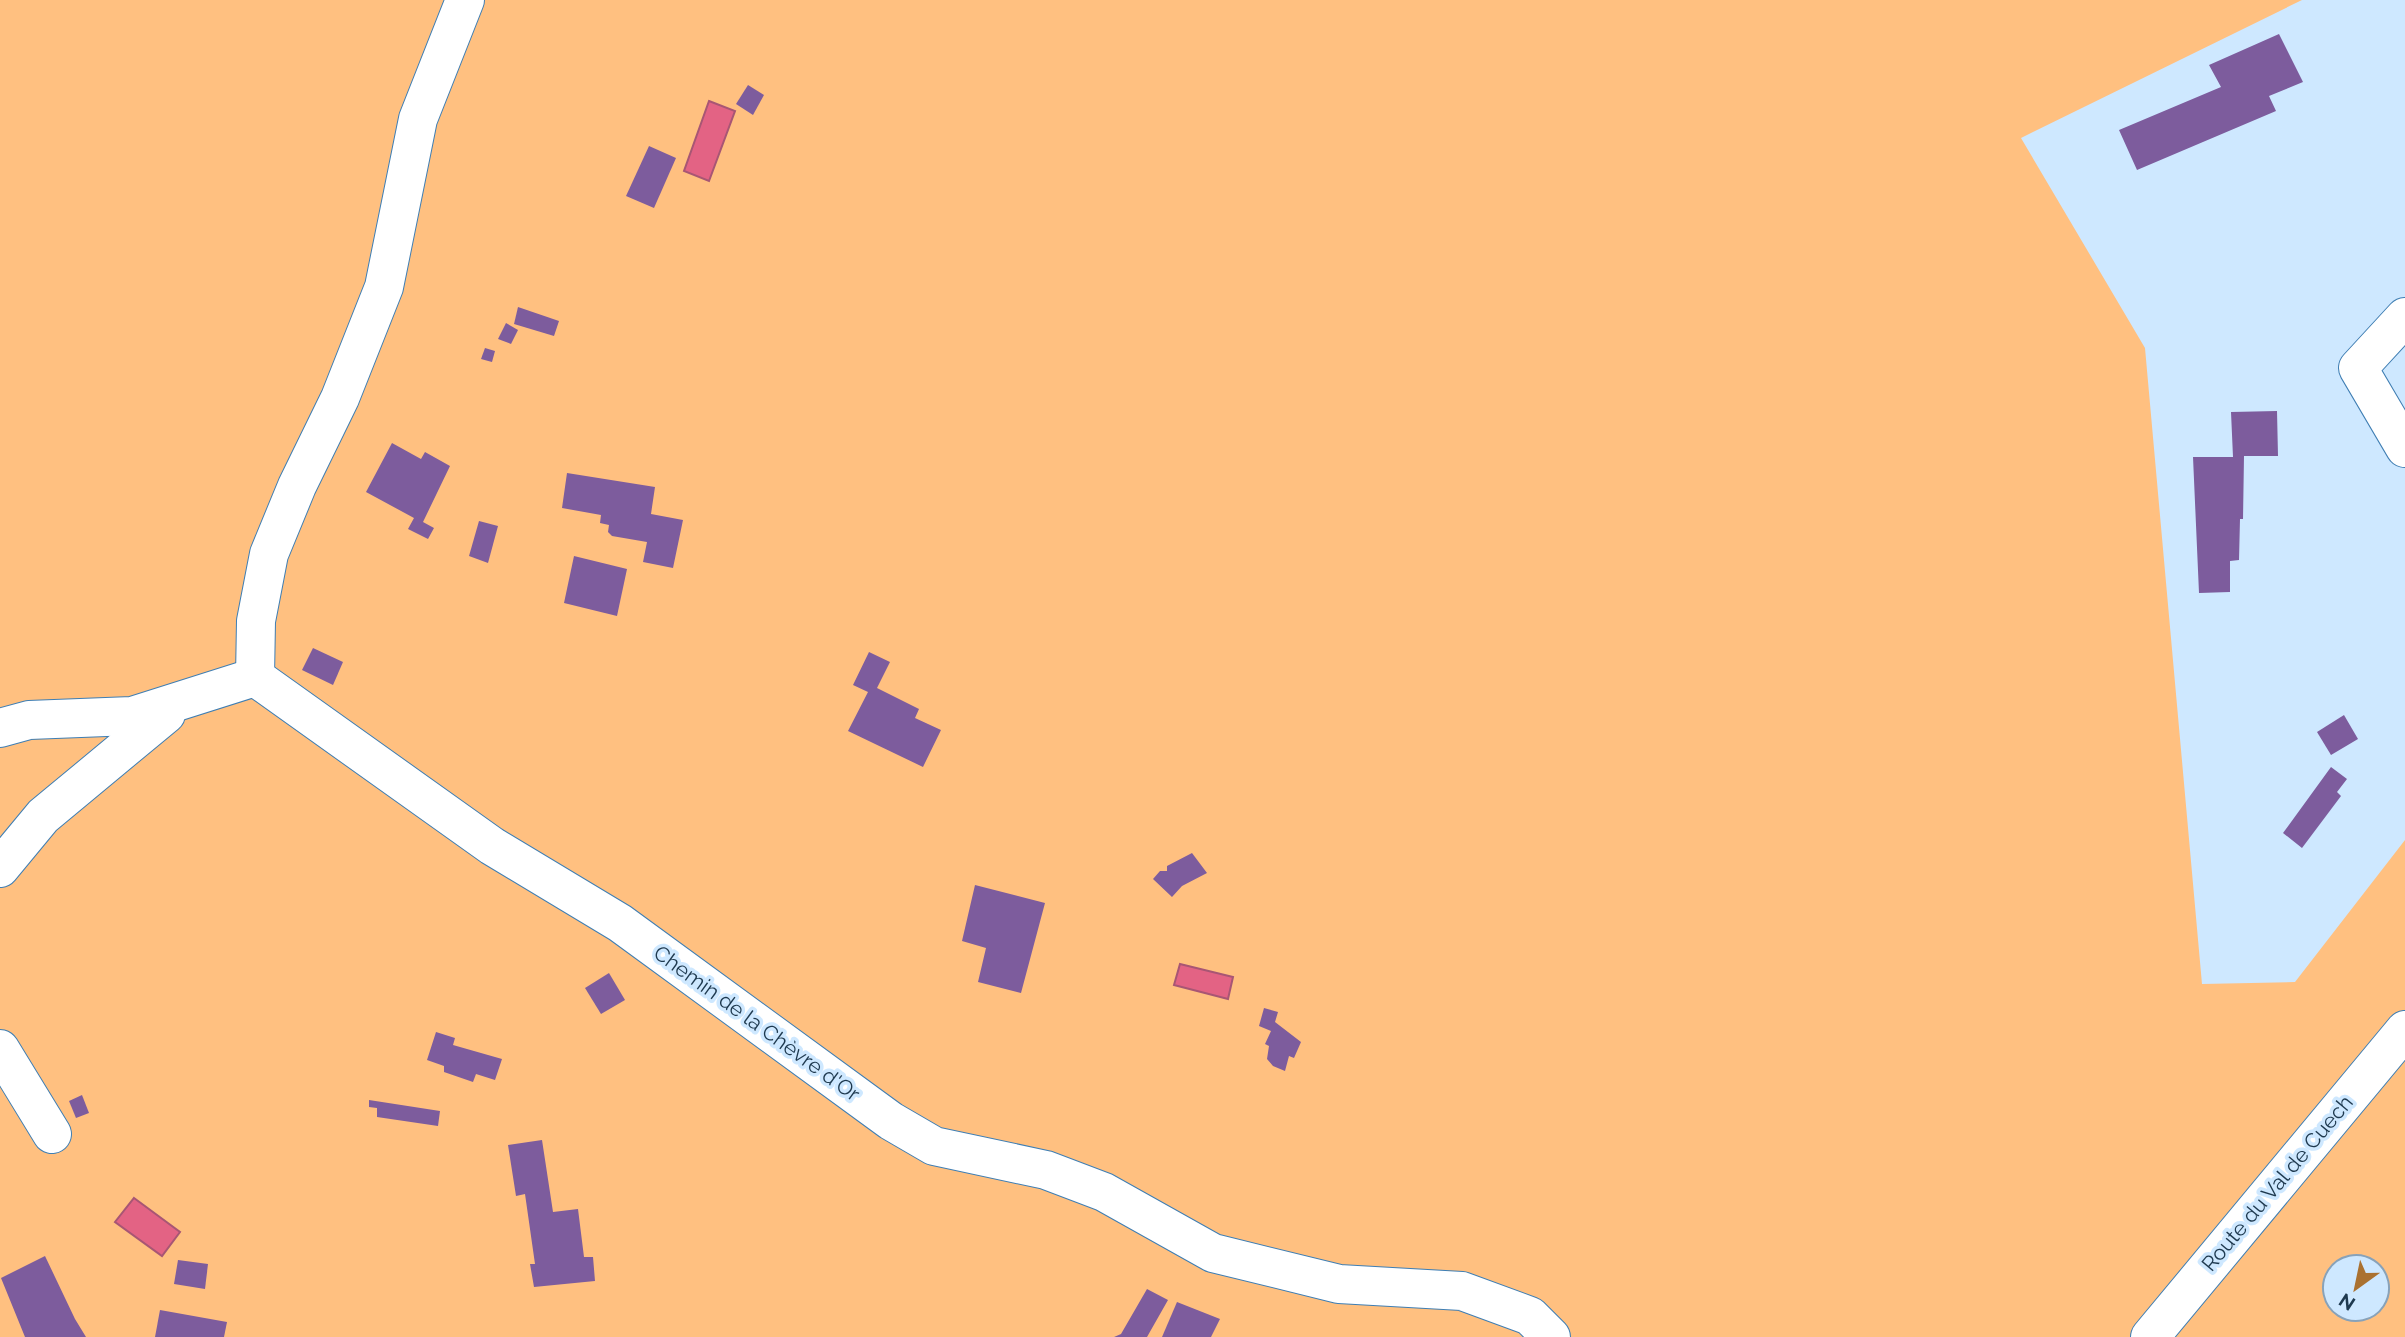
<svg xmlns="http://www.w3.org/2000/svg" width="2405" height="1337" font-family="Raleway,sans-serif">
	<rect width="100%" height="100%" fill="#cee8ff"/>
	<!-- green -->
	<path fill="#ffc080" fill-rule="evenodd" d="M0,0H2302L2021,138L2145,348L2202,984L2295,982L2405,840V1337H0ZM2335,1267H2377V1309H2335Z"/>
	<!-- water -->
	<g fill="#e36384" stroke="#a85674" stroke-width="2">
		<polygon points="709,101 735,111 709,181 684,171"/>
		<polygon points="1180,964 1233,977 1228,999 1174,985"/>
		<polygon points="134,1198 180,1232 162,1256 115,1222"/>
	</g>
	<!-- building -->
	<g fill="#7d5c9d">
		<polygon points="2279,34 2303,82 2269,96 2276,111 2137,170 2119,130 2221,87 2209,65"/>
		<polygon points="748,85 764,95 753,115 736,104"/>
		<polygon points="649,146 676,158 654,208 626,196"/>
		<polygon points="518,307 559,321 554,336 514,324"/>
		<polygon points="506,323 518,330 511,344 498,339"/>
		<polygon points="485,348 495,351 492,362 481,359"/>
		<polygon points="2277,411 2278,456 2244,456 2243,519 2240,519 2239,560 2230,561 2230,592 2199,593 2193,457 2233,457 2231,412"/>
		<polygon points="392,443 421,459 425,452 450,466 423,522 434,528 428,539 408,529 414,518 366,492"/>
		<polygon points="567,473 655,487 651,514 683,520 673,568 643,562 647,542 612,536 608,532 609,525 600,523 601,515 562,508"/>
		<polygon points="479,521 498,526 488,563 469,556"/>
		<polygon points="574,556 627,569 617,616 564,603"/>
		<polygon points="313,648 343,662 333,685 302,670"/>
		<polygon points="869,652 890,662 877,688 919,709 915,718 941,730 923,767 848,731 868,692 853,685"/>
		<polygon points="2344,715 2358,739 2331,755 2317,732"/>
		<polygon points="2331,767 2347,779 2337,792 2341,796 2302,848 2283,833"/>
		<polygon points="1192,853 1207,873 1182,886 1172,897 1153,879 1160,871 1167,871 1167,866"/>
		<polygon points="975,885 1045,903 1021,993 978,982 986,948 962,941"/>
		<polygon points="609,973 625,1000 601,1014 585,988"/>
		<polygon points="1264,1008 1278,1012 1275,1022 1301,1042 1294,1058 1289,1056 1285,1071 1273,1066 1267,1059 1269,1046 1265,1044 1271,1031 1259,1026"/>
		<polygon points="436,1032 455,1038 453,1045 502,1059 495,1080 476,1074 473,1082 444,1072 444,1066 427,1060"/>
		<polygon points="82,1095 89,1113 76,1118 69,1101"/>
		<polygon points="369,1100 440,1111 438,1126 377,1117 377,1108 369,1107"/>
		<polygon points="542,1140 553,1212 578,1209 584,1257 593,1257 595,1281 534,1287 530,1264 535,1264 525,1194 516,1196 508,1145"/>
		<polygon points="45,1256 75,1319 86,1337 25,1337 1,1278"/>
		<polygon points="178,1260 208,1264 205,1289 174,1284"/>
		<polygon points="1147,1289 1168,1300 1147,1337 1114,1337 1121,1334"/>
		<polygon points="1177,1302 1220,1319 1211,1337 1162,1337"/>
		<polygon points="160,1310 227,1322 224,1337 155,1337"/>
	</g>
	<g fill="none" stroke-linecap="round" stroke-linejoin="round">
		<!-- minor casing -->
		<g stroke="#3f7eb3" stroke-width="40">
			<g id="minor">
				<polyline points="2405,317 2358,368 2405,448"/>
				<polyline points="255,677 256,621 269,554 297,486 340,398 384,287 418,119 465,0"/>
				<polyline points="0,728 29,720 132,716 255,677 492,846 620,923 891,1121 934,1146 1046,1170 1104,1192 1213,1253 1339,1284 1462,1291 1530,1316 1551,1337"/>
				<polyline points="0,868 43,816 166,714 166,708"/>
				<polyline points="0,1049 52,1134"/>
				<polyline points="2150,1337 2405,1030"/>
			</g>
		</g>
		<!-- minor -->
		<use href="#minor" stroke="#fff" stroke-width="38"/>
	</g>
	<g text-anchor="middle" dominant-baseline="central" stroke-width="7" stroke-linejoin="round" paint-order="stroke">
		<!-- street labels -->
		<g font-size="21" fill="#1e394f" stroke="#cee8ff">
			<text transform="translate(757 1023) rotate(36)">Chemin de la Chèvre d'Or</text>
			<text transform="translate(2277 1183) rotate(-50)">Route du Val de Cuech</text>
		</g>
	</g>
	<!-- north arrow -->
	<g transform="translate(2356 1288) rotate(213)"><circle r="33" fill="#cee8ff" stroke="#88a2b9" stroke-width="2"/>
	<path d="M0-5L12 26L0 18L-12 26Z" fill="#aa7130"/>
	<text y="-10" font-size="19" font-weight="bold" text-anchor="middle" fill="#1e394f">N</text>
	</g>
</svg>
